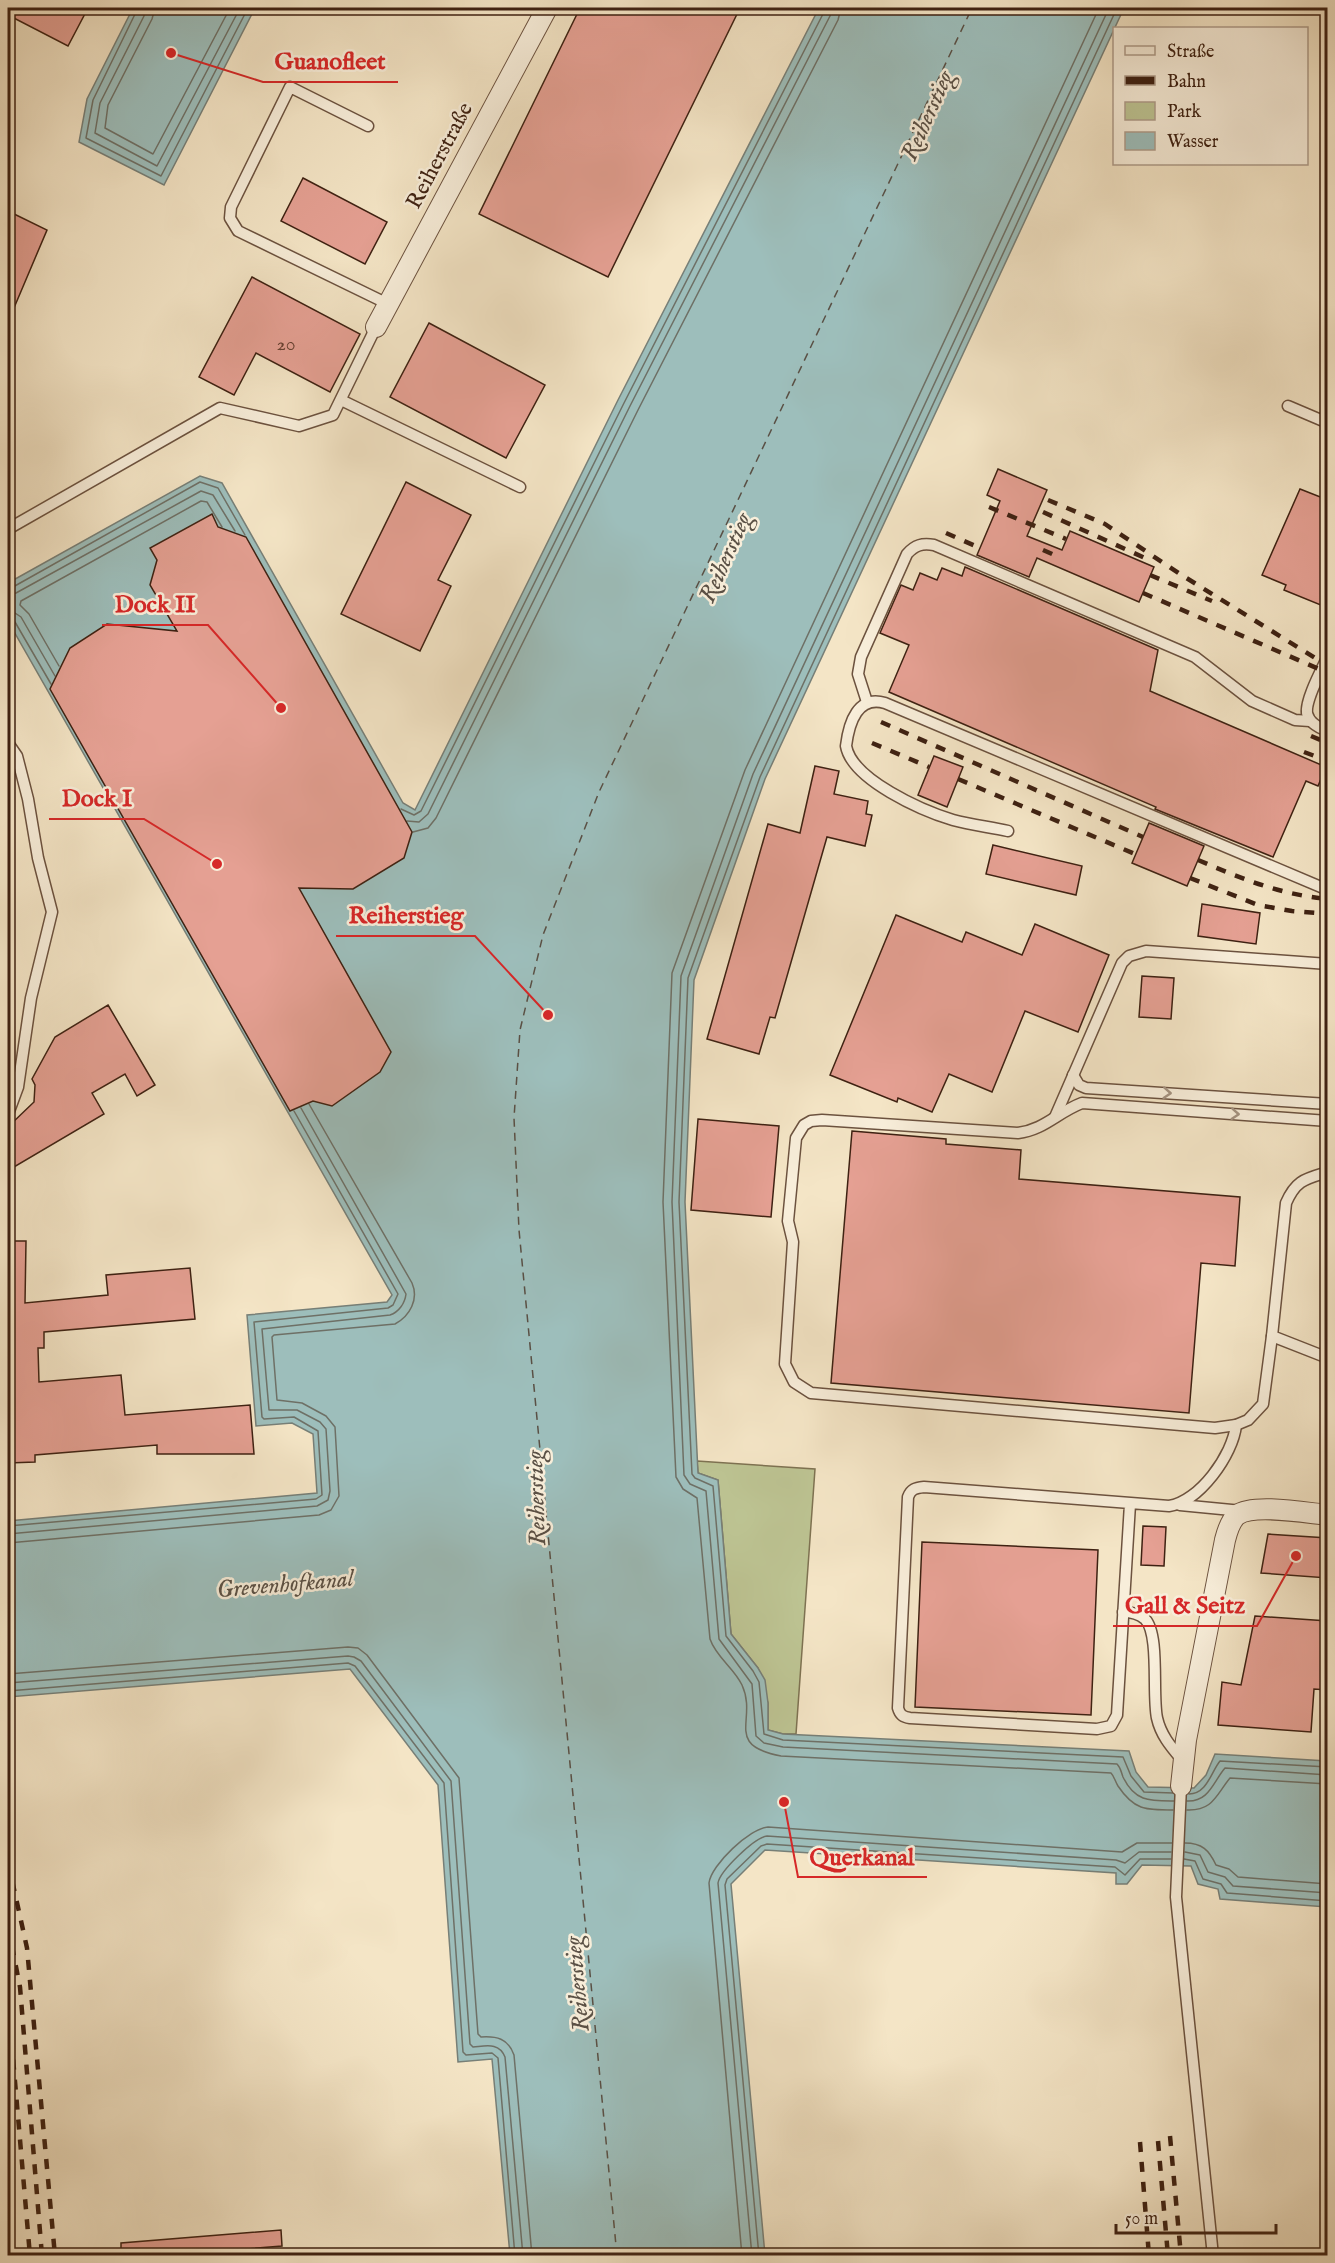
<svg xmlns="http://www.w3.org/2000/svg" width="1335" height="2263" font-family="'IM FELL English',serif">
	<rect width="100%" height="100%" fill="#f4e5c6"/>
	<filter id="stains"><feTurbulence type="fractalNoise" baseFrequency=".00333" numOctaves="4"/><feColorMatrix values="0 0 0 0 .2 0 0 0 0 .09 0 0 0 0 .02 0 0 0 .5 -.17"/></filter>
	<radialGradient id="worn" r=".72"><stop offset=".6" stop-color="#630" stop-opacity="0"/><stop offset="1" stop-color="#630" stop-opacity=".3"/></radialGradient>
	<!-- green -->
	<polygon fill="#bdc493" stroke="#7e7252" stroke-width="1.5" points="697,1461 815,1469 796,1734 783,1734 768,1730 768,1703 758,1668 731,1634 718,1480 698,1473"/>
	<!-- water -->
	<g fill="#9dbebb" stroke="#777f77" stroke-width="1.5">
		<polygon points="133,8 255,8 164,185 79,142 87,99"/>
		<polygon points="819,8 1124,8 765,779 694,980 685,1202 698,1473 718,1480 731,1634 758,1668 765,1680 768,1703 768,1730 783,1734 1129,1751 1136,1772 1148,1787 1194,1788 1206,1775 1215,1754 1327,1761 1327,1907 1220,1899 1218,1889 1198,1884 1191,1866 1142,1865 1127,1884 1116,1884 1116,1873 765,1850 731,1884 765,2255 510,2255 492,2059 458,2062 438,1785 350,1669 8,1697 8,1521 317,1493 313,1434 292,1423 256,1426 247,1315 387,1302 392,1295 8,621 8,583 200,476 222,483 403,803 415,810 618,400"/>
	</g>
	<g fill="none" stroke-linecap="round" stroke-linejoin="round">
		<!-- shore -->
		<g stroke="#6e7066" stroke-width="1.5">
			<polyline points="138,8 93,100 86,138 161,176 248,8"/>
			<polyline points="145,8 144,16 100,103 95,133 157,166 240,8"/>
			<polyline points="155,8 152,19 108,105 105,128 153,154 230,8"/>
			<path d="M1099,8L745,770L672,973L663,1202L676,1477L683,1489L697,1498L710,1639C716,1657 734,1668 742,1685C758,1720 723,1745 781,1756L1111,1773C1114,1776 1115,1781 1118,1786C1134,1810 1145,1810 1173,1810"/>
			<path d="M1109,8L753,774L681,976L672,1202L684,1475L690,1484L706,1491L719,1639L752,1684L756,1736L764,1743L783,1747L1117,1764C1121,1768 1121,1772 1123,1777C1135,1802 1150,1801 1174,1801"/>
			<polyline points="1117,8 760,777 688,978 679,1202 692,1474 695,1478 713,1486 726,1636 753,1671 759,1682 764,1734 783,1740 1123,1757 1131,1776 1144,1792 1173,1793"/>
			<polyline points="8,588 13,587 200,482 218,488 245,535"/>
			<polyline points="8,595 16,593 201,491 213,495 235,531"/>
			<polyline points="8,612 15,613 21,617 55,676"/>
			<polyline points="8,619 15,622 51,684"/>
			<polyline points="59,666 29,614 20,605 21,601 201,501 207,502 222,527"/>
			<polyline points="401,809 414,815 421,811 624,403 824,12 824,8"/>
			<polyline points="407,821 419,822 428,814 630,406 830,16 832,8"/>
			<polyline points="413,832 428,828 436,818 638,410 838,20 841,8"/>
			<polyline points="8,1526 316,1499 322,1495 318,1431 294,1417 264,1419 262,1417 254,1322 388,1308 393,1305 398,1294 294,1111"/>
			<path d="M8,1534L317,1506L328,1500L330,1491L326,1429L320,1422L297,1410H269L262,1329L390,1315C399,1312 405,1303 406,1294L301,1108"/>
			<path d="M8,1543L319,1515L331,1510L339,1496L335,1427L326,1416L302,1403L277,1400L272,1337L274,1335L395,1324C410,1316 419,1299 412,1283L309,1104"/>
			<path d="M8,1674L348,1647L358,1648L367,1655L459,1778L478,2034L481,2037C496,2036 508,2038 514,2055L532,2256"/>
			<path d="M8,1683L348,1656L354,1657L361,1661L451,1781L470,2044L473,2047C486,2046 499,2042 505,2057L523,2256"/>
			<polyline points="8,1691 348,1663 355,1666 444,1783 463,2052 466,2055 492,2053 498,2058 515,2256"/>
			<path d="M1189,1794C1207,1794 1211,1772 1220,1761L1328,1767"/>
			<path d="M1187,1801C1209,1802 1213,1782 1225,1768L1328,1775"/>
			<path d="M1187,1810C1213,1811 1216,1795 1230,1778L1328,1784"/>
			<path d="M1185,1843C1202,1843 1209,1850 1216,1865L1229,1869L1238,1877L1328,1884"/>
			<polyline points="1185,1852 1200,1855 1208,1872 1225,1877 1233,1886 1328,1893"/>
			<polyline points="1184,1859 1195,1861 1203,1879 1221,1884 1227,1893 1328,1901"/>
			<path d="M742,2256L709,1883C711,1865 750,1828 768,1827L1122,1852L1137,1843H1172"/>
			<path d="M752,2256L718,1883C720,1871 754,1838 767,1836L1116,1860L1125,1863L1139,1852H1171"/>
			<polyline points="759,2256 725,1885 727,1879 761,1846 767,1844 1115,1867 1125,1875 1140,1859 1171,1859"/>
		</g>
		<!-- ferry -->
		<polyline stroke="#5a5045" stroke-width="1.5" stroke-dasharray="8 6" stroke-linecap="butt" points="617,2256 519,1230 514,1118 520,1030 543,935 599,792 972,8"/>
	</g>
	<!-- building -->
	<g fill="#e5a093" stroke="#3e2112" stroke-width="1.5">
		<polygon points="8,8 88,8 68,46 8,15"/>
		<polygon points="580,8 740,8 608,277 479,214"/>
		<polygon points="303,178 387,222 365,264 281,221"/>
		<polygon points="8,211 47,230 8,322"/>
		<polygon points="252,277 360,334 330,392 256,353 234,395 199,377"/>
		<polygon points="429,323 545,385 506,458 390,397"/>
		<polygon points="998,469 1047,490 1027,536 1062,550 1070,531 1154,567 1139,602 1037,558 1029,577 977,555 1000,501 987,495"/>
		<polygon points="406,482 471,515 438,580 451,586 420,651 341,614"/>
		<polygon points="1300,489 1328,500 1328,608 1284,590 1286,585 1262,575"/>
		<polygon points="212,514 218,527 246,537 412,832 404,858 353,889 299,888 391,1052 380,1072 332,1106 313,1101 290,1111 50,689 70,648 107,624 177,631 150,585 157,560 150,548"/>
		<polygon points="965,567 1158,650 1150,691 1326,767 1318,786 1306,781 1273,857 1155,809 1156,807 889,692 909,645 880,633 901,585 913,590 920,573 937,580 942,568 962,576"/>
		<polygon points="934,756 963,767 947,807 918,795"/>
		<polygon points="815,766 839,771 834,794 868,801 866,814 872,815 865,846 827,837 775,1018 770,1017 759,1054 707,1039 768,824 800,833"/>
		<polygon points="1149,823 1204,846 1187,886 1132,863"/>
		<polygon points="993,845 1082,866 1076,895 986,874"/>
		<polygon points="1202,904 1260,913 1256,944 1198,936"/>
		<polygon points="896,915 962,942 966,932 1022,955 1035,924 1109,955 1078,1032 1025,1011 992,1092 949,1074 932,1112 898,1098 897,1102 830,1075"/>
		<polygon points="1142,976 1174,978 1171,1019 1139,1017"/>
		<polygon points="108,1005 155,1085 137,1096 125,1074 92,1093 104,1114 14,1167 11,1124 34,1102 35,1085 32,1079 55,1037"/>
		<polygon points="698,1119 779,1126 771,1217 691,1210"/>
		<polygon points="852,1131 946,1139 946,1144 1021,1150 1019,1179 1240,1197 1235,1266 1201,1263 1189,1413 831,1383"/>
		<polygon points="8,1241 26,1241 25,1303 108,1295 106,1275 190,1268 195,1319 44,1332 44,1348 38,1348 39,1382 121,1375 125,1415 250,1405 254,1454 157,1454 157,1445 35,1455 35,1462 8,1463"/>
		<polygon points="1143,1526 1166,1527 1164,1566 1141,1565"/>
		<polygon points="1268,1534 1328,1538 1328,1578 1261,1573"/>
		<polygon points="922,1542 1098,1550 1091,1715 915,1707"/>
		<polygon points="1255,1616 1328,1621 1328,1690 1314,1689 1311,1732 1218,1725 1222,1682 1241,1685"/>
		<polygon points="281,2230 282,2246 163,2256 121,2256 121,2243"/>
	</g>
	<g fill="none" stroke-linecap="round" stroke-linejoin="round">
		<!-- lane casing -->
		<g stroke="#6c523f" stroke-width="13">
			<g id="lane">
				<polyline points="368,126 290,87 231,207 230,218 238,231 388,304"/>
				<polyline points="341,400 520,487"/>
				<polyline points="1288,406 1328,423"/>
				<polyline points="8,529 220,408 299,426 333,415 376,327"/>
				<path d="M1328,656C1322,669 1305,700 1307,713C1309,723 1319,728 1328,731"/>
				<path d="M867,702L858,674L861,657L907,554C915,545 922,543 934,545L1195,657L1252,701L1295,720L1310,721"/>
				<polyline points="8,743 17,756 28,799 38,858 52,912 31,998 18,1087 8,1114"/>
				<path d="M1008,831C990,827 971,825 953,820C923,811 852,780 846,746C849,722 858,695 885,703L1328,890"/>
				<polyline points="1073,1075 1079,1085 1086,1088 1328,1104"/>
				<polyline points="1055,1117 1122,963 1129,956 1146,951 1328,964"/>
				<path d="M1328,1172C1305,1179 1296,1180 1286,1203L1272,1336L1328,1358"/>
				<path d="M1272,1336L1263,1404L1248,1420L1236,1425L1215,1428L811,1393L794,1382L785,1364L793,1242L788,1221L796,1138L804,1125L811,1121L822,1120L1018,1133C1044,1130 1058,1112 1082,1103L1328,1121"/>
				<path d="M1130,1504L1117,1715L1111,1726L1097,1729L910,1718C903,1717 900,1715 898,1708L908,1497C911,1489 915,1488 924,1487L1169,1506C1199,1502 1233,1455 1236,1425"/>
				<polyline points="1180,1505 1242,1511"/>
				<path d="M1123,1612C1131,1612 1138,1613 1145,1619C1160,1634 1152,1695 1157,1718C1161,1736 1172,1748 1183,1761"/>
				<polyline points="1181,1786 1176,1897 1213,2256"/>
			</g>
		</g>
		<!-- street casing -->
		<g stroke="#6c523f" stroke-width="22">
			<g id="street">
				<polyline points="376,327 547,8"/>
				<path d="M1181,1786L1186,1740L1225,1540C1227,1532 1230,1521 1237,1515C1254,1503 1307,1513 1328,1515"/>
			</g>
		</g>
		<!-- lane -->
		<use href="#lane" stroke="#f8eeda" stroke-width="10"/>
		<!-- street -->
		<use href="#street" stroke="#f8eeda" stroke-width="20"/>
		<!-- rail -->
		<g stroke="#3e2112" stroke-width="4.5" stroke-dasharray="10 10" stroke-linecap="butt">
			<polyline points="1048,500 1105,524 1180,574 1328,666"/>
			<polyline points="989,507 1066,539"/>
			<polyline points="1043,512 1145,558"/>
			<polyline points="946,533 980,548"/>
			<polyline points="1043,550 1059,557"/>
			<polyline points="1150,575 1212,601"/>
			<polyline points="1143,593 1319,669"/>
			<polyline points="881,722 1143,837"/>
			<polyline points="1311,736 1328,743"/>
			<polyline points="872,743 929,767"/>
			<polyline points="1304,752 1328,761"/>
			<polyline points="958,779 1135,854"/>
			<path d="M1198,860C1240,878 1281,895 1328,899"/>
			<polyline points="1190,878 1258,905 1292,911 1328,914"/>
			<polyline points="8,1862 27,1948 55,2256"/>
			<polyline points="8,1926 20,1987 42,2256"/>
			<polyline points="8,2000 30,2256"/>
			<polyline points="1170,2136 1181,2256"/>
			<polyline points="1158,2141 1168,2256"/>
			<polyline points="1140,2142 1149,2256"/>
		</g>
	</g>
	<!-- one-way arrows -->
	<defs><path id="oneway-chevron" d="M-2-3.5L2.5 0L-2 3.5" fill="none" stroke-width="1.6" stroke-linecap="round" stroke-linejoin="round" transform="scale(1.5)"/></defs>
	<g stroke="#a49280">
		<use href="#oneway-chevron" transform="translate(1167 1093) rotate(4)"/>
		<use href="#oneway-chevron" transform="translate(1235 1114) rotate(4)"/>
	</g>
	<g text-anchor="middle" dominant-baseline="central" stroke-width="5" stroke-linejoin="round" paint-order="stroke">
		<!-- number labels -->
		<g font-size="20" fill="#684132">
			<text x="286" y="344">20</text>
		</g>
		<!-- street labels -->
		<g font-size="22" fill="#3e2112" stroke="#f8eeda">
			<text transform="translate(440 156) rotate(-62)">Reiherstraße</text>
		</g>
		<!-- water labels -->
		<g font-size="24" font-style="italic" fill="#5a5045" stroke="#f8eeda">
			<text transform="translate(928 116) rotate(-66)">Reiherstieg</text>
			<text transform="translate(726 558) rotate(-66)">Reiherstieg</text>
			<text transform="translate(537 1498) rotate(-92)">Reiherstieg</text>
			<text transform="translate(285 1585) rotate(-5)">Grevenhofkanal</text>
			<text transform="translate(578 1984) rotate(-95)">Reiherstieg</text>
		</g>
	</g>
	<!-- callouts -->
	<path fill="none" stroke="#d62828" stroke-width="2" d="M171 53L263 82H398M281 708L208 625H102M217 864L144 819H49M548 1015L475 936H336M1296 1556L1257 1626H1113M784 1802L798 1877H927"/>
	<g fill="#d62828" stroke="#f8eeda" stroke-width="2">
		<circle cx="171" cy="53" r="6"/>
		<circle cx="281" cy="708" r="6"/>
		<circle cx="217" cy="864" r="6"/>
		<circle cx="548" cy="1015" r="6"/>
		<circle cx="1296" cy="1556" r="6"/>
		<circle cx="784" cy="1802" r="6"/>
	</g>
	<g font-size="24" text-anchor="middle" font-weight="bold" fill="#d62828" stroke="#f8eeda" stroke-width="5" stroke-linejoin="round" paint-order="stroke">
		<text x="330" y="69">Guanofleet</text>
		<text x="155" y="612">Dock II</text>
		<text x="97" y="806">Dock I</text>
		<text x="406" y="923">Reiherstieg</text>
		<text x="1185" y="1613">Gall &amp; Seitz</text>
		<text x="862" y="1865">Querkanal</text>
	</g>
	<!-- margin -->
	<rect width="1335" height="2263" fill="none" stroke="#f4e5c6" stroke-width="30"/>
	<rect x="9" y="9" width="1317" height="2245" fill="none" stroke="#3e2112" stroke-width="3"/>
	<rect x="15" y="15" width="1305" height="2233" fill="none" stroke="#3e2112" stroke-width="1.5"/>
	<!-- legend -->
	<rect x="1113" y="27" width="195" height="138" fill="#f8eeda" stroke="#ae9c8a" stroke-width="1.5"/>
	<rect x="1125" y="46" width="30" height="9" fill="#f8eeda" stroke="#ae9c8a" stroke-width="1.5"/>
	<text x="1167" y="57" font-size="18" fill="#3e2112">Straße</text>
	<rect x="1125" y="76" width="30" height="9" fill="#3e2112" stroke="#ae9c8a" stroke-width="1.5"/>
	<text x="1167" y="87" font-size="18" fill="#3e2112">Bahn</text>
	<rect x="1125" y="102" width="30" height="18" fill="#bdc493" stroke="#ae9c8a" stroke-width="1.5"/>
	<text x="1167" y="117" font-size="18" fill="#3e2112">Park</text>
	<rect x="1125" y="132" width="30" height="18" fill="#9dbebb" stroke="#ae9c8a" stroke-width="1.5"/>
	<text x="1167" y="147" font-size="18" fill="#3e2112">Wasser</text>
	<!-- scale -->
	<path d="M1116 2224v9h160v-9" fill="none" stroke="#3e2112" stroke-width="3"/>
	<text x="1125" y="2224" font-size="18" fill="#3e2112" stroke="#f8eeda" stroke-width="4.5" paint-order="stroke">50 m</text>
	<rect width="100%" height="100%" filter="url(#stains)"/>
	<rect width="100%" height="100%" fill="url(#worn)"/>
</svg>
